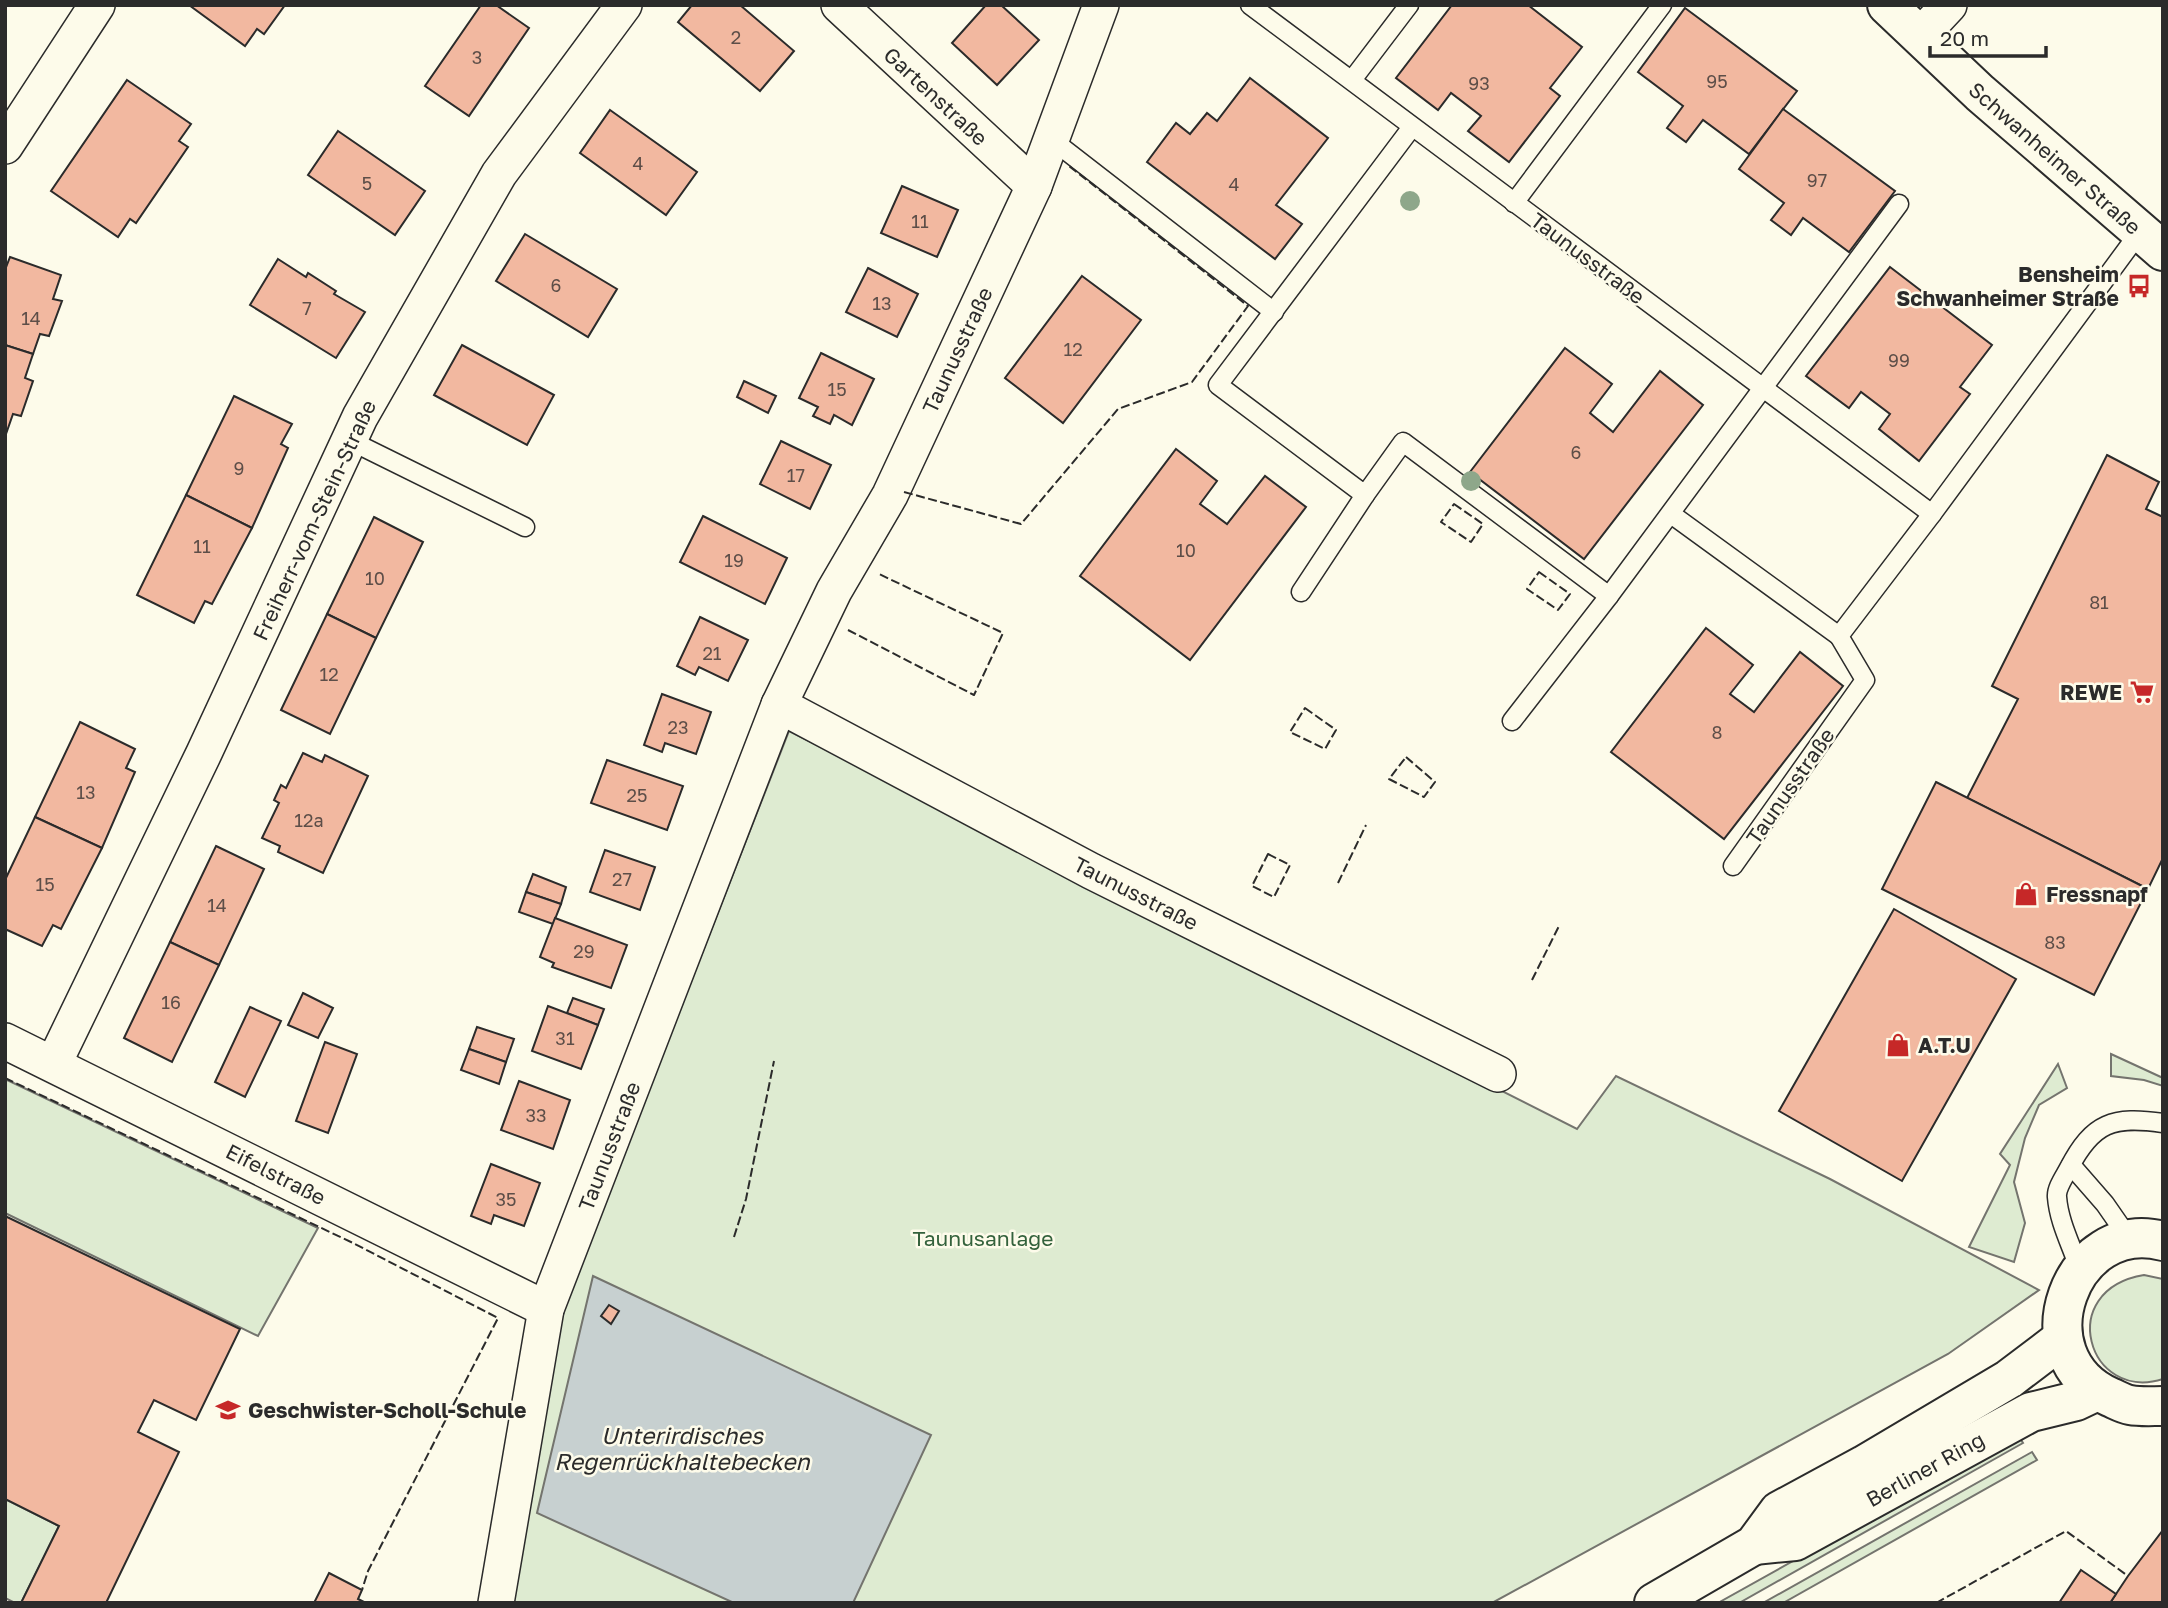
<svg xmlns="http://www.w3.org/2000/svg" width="2168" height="1608" font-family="'Golos Text',sans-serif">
	<rect width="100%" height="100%" fill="#fdfbea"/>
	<!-- green -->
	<g fill="#deebd1" stroke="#74746e" stroke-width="2">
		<polygon points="789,731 1577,1129 1616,1076 1830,1179 2039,1290 1948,1354 1492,1603 496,1603 556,1326"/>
		<polygon points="2111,1054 2163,1078 2163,1086 2144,1080 2111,1076"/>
		<polygon points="2058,1064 2067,1088 2039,1105 2025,1138 2014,1182 2025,1223 2014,1262 1969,1247 2010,1165 2000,1154"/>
		<polygon points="5,1079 318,1228 258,1336 5,1213"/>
		<path d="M2144,1275L2163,1279V1379C2088,1403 2054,1290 2144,1275Z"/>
		<polygon points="2018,1435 2023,1443 1739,1603 1718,1603"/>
		<polygon points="2032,1452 2037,1460 1783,1603 1763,1603"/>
		<polygon points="5,1499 59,1526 21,1603 15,1603 5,1598"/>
	</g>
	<!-- water -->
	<polygon fill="#c7d0d0" stroke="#74746e" stroke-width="2" points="593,1276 931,1435 853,1603 734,1603 537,1513"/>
	<!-- building -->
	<g fill="#f2b8a0" stroke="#2b2b2b" stroke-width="2">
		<polygon points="189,5 285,5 264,34 257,29 245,46"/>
		<polygon points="481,5 496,5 529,28 469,116 425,86"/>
		<polygon points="692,5 740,5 794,51 760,91 678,22"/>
		<polygon points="986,5 1001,5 1039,40 997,85 952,43"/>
		<polygon points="1452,5 1528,5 1582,47 1550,88 1560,96 1509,162 1468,131 1481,116 1451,93 1438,110 1396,78"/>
		<polygon points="1685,8 1797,91 1749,154 1703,120 1686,142 1667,128 1683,106 1638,72"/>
		<polygon points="1250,78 1328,138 1276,205 1302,224 1275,259 1147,162 1176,123 1190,134 1207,113 1217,121"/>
		<polygon points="127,80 191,124 179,141 188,147 136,223 130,219 118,237 51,191"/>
		<polygon points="1783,109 1895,191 1849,252 1803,218 1791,235 1771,220 1784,203 1739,169"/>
		<polygon points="610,110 697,172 666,215 580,153"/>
		<polygon points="338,131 425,191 395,235 308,175"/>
		<polygon points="902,186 958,210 937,257 881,233"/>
		<polygon points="525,234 617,289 588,337 496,281"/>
		<polygon points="10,257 61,275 53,299 62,301 49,336 40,334 33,354 5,345 5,270"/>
		<polygon points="278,259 306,277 308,273 336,291 334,294 365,312 336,358 250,305"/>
		<polygon points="1890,267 1992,345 1960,387 1970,394 1919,461 1879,429 1890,414 1861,392 1849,408 1806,376"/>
		<polygon points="868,268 918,294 897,337 846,312"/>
		<polygon points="1082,276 1141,320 1063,423 1005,378"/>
		<polygon points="5,345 33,354 25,378 33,381 21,416 13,414 6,434"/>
		<polygon points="462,345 554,395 527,445 434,395"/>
		<polygon points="1565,348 1612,384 1590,413 1613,432 1660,371 1703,405 1584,559 1470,472"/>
		<polygon points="821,353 874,379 852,425 834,415 830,424 813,416 818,407 799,398"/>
		<polygon points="744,381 776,396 768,413 737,397"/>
		<polygon points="234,396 292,424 281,444 288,448 252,528 186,495"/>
		<polygon points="781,441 831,465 810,509 760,484"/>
		<polygon points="1176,449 1217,481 1200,504 1227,524 1265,476 1306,507 1190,660 1080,576"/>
		<polygon points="2107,455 2159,482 2146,509 2163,517 2163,858 2148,889 1967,798 2018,699 1992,686"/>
		<polygon points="186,495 252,528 212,604 205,601 194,623 137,595"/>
		<polygon points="703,516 787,558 765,604 680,562"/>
		<polygon points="374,517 423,542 376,638 327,614"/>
		<polygon points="327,614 376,638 330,734 281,710"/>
		<polygon points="700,617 748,640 728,681 699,667 695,675 677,666"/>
		<polygon points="1706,628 1753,665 1730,694 1754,712 1800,652 1843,686 1724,839 1611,752"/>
		<polygon points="662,694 711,712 696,754 665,743 662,752 644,745"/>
		<polygon points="80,722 135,749 126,768 135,772 102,848 35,817"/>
		<polygon points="303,753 322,762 325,755 368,776 323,873 278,852 280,846 262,838 279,803 274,800 281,785 286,788"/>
		<polygon points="607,760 683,786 667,830 591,803"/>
		<polygon points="1936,782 2148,889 2094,995 1882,889"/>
		<polygon points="35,817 102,848 61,929 53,925 42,946 5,929 5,880"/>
		<polygon points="216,846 264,869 219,965 170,942"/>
		<polygon points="605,850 655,867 640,910 590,892"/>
		<polygon points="533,874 566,887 561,904 526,892"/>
		<polygon points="526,892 561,904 553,924 519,912"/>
		<polygon points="1894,909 2016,979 1902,1181 1779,1111"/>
		<polygon points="555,918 627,945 611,988 552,967 554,963 540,957"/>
		<polygon points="170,942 219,965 172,1062 124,1038"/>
		<polygon points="303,993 333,1008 318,1038 288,1025"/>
		<polygon points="573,998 604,1009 598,1025 567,1013"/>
		<polygon points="548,1006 598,1025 581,1069 532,1051"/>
		<polygon points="250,1007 281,1021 245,1097 215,1082"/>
		<polygon points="477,1027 514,1039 506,1062 469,1049"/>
		<polygon points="325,1042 357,1054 328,1133 296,1121"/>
		<polygon points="469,1049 506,1062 499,1084 461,1070"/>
		<polygon points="519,1081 570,1100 553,1149 501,1130"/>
		<polygon points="491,1164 540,1183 524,1226 494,1215 491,1224 471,1216"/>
		<polygon points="5,1216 240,1329 196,1420 154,1400 138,1432 179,1452 106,1603 21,1603 59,1526 5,1499"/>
		<polygon points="609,1305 619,1311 611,1324 601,1316"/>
		<polygon points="2163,1530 2163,1603 2110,1603 2128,1576"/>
		<polygon points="2081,1570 2116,1594 2110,1603 2059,1603"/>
		<polygon points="329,1573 362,1590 358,1599 366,1603 314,1603"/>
	</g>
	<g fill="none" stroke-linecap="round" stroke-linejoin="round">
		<!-- service casing -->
		<g stroke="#2b2b2b" stroke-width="21">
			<g id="service">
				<polyline points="1250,5 1932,514"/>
				<polyline points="1352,80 1409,5"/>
				<polyline points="1412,127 1218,385 1365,495 1403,442 1609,596 1899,204"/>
				<polyline points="1051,139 1274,312"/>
				<polyline points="1514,203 1662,5"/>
				<polyline points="349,440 525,527"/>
				<polyline points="1671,514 1839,636"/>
				<polyline points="1301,592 1365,495"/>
				<polyline points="1512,721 1609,596"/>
				<polyline points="1733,866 1865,680 1839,636 1932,514 2139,233"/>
				<polyline points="2071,1165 2105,1204 2130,1240"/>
				<path d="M2080,1271C2072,1246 2059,1223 2057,1197C2056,1188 2065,1176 2069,1168C2093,1122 2113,1116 2163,1123"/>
			</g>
		</g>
		<!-- minor casing -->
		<g stroke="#2b2b2b" stroke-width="38">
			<g id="minor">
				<polyline points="839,5 1034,186"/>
				<polyline points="1920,36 1949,5"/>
				<polyline points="5,146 97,5"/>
				<polyline points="779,705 1091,871 1498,1074"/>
				<polyline points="5,1041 546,1309"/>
				<polyline points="54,1063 204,753 360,417 499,174 624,5"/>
				<polyline points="496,1603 546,1309 779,705 834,591 890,495 1034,186 1101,5"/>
			</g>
		</g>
		<!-- tertiary casing -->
		<g stroke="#2b2b2b" stroke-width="42">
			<g id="tertiary">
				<path d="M2163,1241C2071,1217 2019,1356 2110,1397C2117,1400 2124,1404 2130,1405C2141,1407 2152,1406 2163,1406"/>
				<polyline points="1754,1545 1795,1541 2031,1412 2076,1401 2097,1391"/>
				<polyline points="1654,1603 1754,1545 1779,1511 1864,1465 2009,1379 2063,1338"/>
			</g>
		</g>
		<!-- secondary casing -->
		<g stroke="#2b2b2b" stroke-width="42">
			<polyline id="secondary" points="1887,5 1980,93 2163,251"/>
		</g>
		<!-- service -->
		<use href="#service" stroke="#fdfbea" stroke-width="18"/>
		<!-- minor -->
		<use href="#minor" stroke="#fdfbea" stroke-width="35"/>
		<!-- tertiary -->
		<use href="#tertiary" stroke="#fdfbea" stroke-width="38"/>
		<!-- secondary -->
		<use href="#secondary" stroke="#fdfbea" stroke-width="38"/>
		<!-- fence -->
		<g stroke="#2b2b2b" stroke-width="2" stroke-dasharray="9 3.5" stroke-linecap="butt">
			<polyline points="904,492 1021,524 1118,409 1192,382 1248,306 1069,166"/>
			<polygon points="1454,504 1483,524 1471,542 1441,522"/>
			<polygon points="1539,572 1570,594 1558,610 1527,589"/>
			<polyline points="848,630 974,695 1003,633 877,573"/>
			<polygon points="1305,708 1336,730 1325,749 1290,732"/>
			<polygon points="1406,757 1435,782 1424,797 1389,779"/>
			<polygon points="1268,854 1290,865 1274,897 1252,886"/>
			<polyline points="1338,883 1366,825"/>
			<polyline points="1532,980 1559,926"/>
			<polyline points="5,1078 353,1243 498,1318 368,1571 362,1590"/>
			<polyline points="734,1237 746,1199 774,1061"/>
			<polyline points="1936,1603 2066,1531 2128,1576"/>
		</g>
	</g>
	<!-- trees -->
	<g fill="#8ea78a">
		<circle cx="1410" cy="201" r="10"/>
		<circle cx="1471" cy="481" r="10"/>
	</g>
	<!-- icons -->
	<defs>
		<g id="bus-bare" transform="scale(1.89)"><path d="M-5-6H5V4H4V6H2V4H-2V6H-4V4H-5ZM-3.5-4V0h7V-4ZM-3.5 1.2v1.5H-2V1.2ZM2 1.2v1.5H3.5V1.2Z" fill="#c62828" stroke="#fdfbea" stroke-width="2.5" paint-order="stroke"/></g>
		<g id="supermarket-bare" transform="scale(1.89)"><path d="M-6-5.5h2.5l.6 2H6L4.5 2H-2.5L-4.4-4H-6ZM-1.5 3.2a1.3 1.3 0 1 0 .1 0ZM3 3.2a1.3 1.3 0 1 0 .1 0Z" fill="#c62828" stroke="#fdfbea" stroke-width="2.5" paint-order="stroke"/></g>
		<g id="shop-bare" transform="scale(1.89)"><path d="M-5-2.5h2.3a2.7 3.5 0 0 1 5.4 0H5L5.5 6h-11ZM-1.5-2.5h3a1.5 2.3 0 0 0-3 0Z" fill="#c62828" stroke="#fdfbea" stroke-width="2.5" paint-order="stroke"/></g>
		<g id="school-bare" transform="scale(1.89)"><path d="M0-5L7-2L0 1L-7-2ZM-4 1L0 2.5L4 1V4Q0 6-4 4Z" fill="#c62828" stroke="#fdfbea" stroke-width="2.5" paint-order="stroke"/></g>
	</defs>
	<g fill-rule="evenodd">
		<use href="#bus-bare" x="2139" y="286"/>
		<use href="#supermarket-bare" x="2142" y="692"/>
		<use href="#shop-bare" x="2026" y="894"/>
		<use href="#shop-bare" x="1898" y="1045"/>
		<use href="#school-bare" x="228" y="1410"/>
	</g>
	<g text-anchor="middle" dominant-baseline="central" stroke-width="5" stroke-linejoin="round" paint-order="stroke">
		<!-- number labels -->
		<g font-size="18" fill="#5d4e48">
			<text x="736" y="37">2</text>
			<text x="477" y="57">3</text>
			<text x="1717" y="81">95</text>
			<text x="1479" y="83">93</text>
			<text x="638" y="163">4</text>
			<text x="1817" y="180">97</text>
			<text x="367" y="183">5</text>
			<text x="1234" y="184">4</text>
			<text x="920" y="221">11</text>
			<text x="556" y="285">6</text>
			<text x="882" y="303">13</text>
			<text x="307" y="308">7</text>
			<text x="31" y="318">14</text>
			<text x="1073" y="349">12</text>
			<text x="1899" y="360">99</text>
			<text x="837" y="389">15</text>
			<text x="1576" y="452">6</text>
			<text x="239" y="468">9</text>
			<text x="796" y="475">17</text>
			<text x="202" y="546">11</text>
			<text x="1186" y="550">10</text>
			<text x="734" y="560">19</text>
			<text x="375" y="578">10</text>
			<text x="2099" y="602">81</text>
			<text x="712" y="653">21</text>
			<text x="329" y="674">12</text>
			<text x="678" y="727">23</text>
			<text x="1717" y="732">8</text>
			<text x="86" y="792">13</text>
			<text x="637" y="795">25</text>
			<text x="309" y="820">12a</text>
			<text x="622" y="879">27</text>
			<text x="45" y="884">15</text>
			<text x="217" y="905">14</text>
			<text x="2055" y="942">83</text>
			<text x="584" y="951">29</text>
			<text x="171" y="1002">16</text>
			<text x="565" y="1038">31</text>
			<text x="536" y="1115">33</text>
			<text x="506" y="1199">35</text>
		</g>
		<!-- street labels -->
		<g font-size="21" fill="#2b2b2b" stroke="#fdfbea">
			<text transform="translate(936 96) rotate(43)">Gartenstraße</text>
			<text transform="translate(2055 158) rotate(41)">Schwanheimer Straße</text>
			<text transform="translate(1588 258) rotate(37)">Taunusstraße</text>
			<text transform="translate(957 350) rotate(-65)">Taunusstraße</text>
			<text transform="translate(314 520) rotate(-65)">Freiherr-vom-Stein-Straße</text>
			<text transform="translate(1790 786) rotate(-55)">Taunusstraße</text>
			<text transform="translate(1136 893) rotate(27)">Taunusstraße</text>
			<text transform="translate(609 1146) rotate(-69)">Taunusstraße</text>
			<text transform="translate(276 1174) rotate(27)">Eifelstraße</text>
			<text transform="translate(1925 1469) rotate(-29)">Berliner Ring</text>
		</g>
		<!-- poi labels -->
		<g font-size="21" font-weight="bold" fill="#2b2b2b" stroke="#fdfbea" text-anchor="start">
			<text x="2119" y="274" text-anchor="end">Bensheim<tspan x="2119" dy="24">Schwanheimer Straße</tspan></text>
			<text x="2122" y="692" text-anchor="end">REWE</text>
			<text x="2046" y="894">Fressnapf</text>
			<text x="1918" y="1045">A.T.U</text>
			<text x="248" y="1410">Geschwister-Scholl-Schule</text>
		</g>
		<!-- park labels -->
		<g font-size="21" fill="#34623c" stroke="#fdfbea">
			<text x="983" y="1238">Taunusanlage</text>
		</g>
		<!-- water labels -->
		<g font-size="23" font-style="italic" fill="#2b2b2b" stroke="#fdfbea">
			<text x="682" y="1435">Unterirdisches<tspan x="682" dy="26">Regenrückhaltebecken</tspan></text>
		</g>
	</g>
	<!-- border -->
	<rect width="2168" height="1608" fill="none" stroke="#2b2b2b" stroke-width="14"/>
	<!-- scale -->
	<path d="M1930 46v10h116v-10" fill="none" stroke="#2b2b2b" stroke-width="3.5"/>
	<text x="1940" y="46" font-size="21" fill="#2b2b2b" stroke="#fdfbea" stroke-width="5" paint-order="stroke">20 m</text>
</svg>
